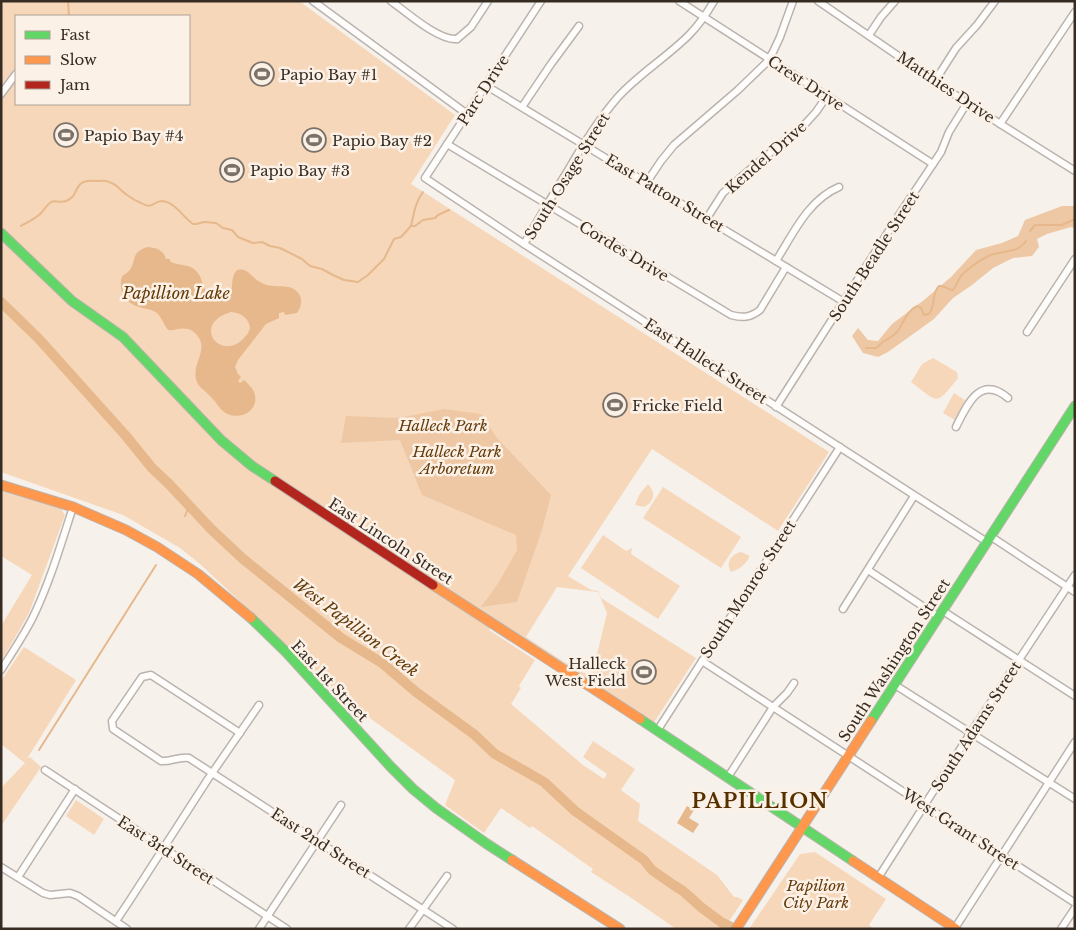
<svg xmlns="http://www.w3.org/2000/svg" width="1076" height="930" font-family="'Libre Baskerville',serif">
	<rect width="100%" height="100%" fill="#f7f1ec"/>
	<!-- green -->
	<g fill="#f6d7ba" fill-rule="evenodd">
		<path d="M1,1H299L455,115L411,184L829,452L778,531L652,449L568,576L591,590L598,591L601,598L696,658L649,730L491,627L489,630L535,660L519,686L521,688L511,704L583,765L604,779L607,774L583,757L593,741L635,769L621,790L640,804L638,821L717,875L734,897H737L743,900L724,929H676L633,899L591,872L593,869L532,826L530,828L501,808L484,833L445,805L455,780L345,700L200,564L180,548L123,515L1,472ZM16,16H189V104H16ZM557,587L598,592L607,613L592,675L578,671L526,637Z"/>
		<path d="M933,358L957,372L958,378C935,407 939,403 911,382L922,364Z"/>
		<polygon points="954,393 965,400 955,420 943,413"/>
		<path d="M648,484C656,493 655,501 644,507L635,505L639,495Z"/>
		<polygon points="663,487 741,537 721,568 643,518"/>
		<polygon points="1,491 61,509 65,515 29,613 2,660 1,626 32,575 1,556"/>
		<polygon points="603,535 626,551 632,548 631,554 680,586 658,619 581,568"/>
		<path d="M741,552L750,556C745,565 740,569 731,572C725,563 731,554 741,552Z"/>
		<polygon points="24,647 76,680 27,759 30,757 41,767 1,826 1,788 25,763 1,744 1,681"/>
		<polygon points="76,800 104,819 94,835 66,816"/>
		<polygon points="815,852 886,899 869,925 874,929 749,929 800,854"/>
	</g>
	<!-- forest -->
	<g fill="#eec8a4">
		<polygon points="1062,206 1075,206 1075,228 1071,227 1047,234 1037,239 1039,247 1032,256 1013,258 993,268 972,285 953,298 934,319 888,352 878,357 863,353 852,336 858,328 868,340 878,341 892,324 924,300 951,277 976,250 1002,243 1018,236 1025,220"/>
		<polygon points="444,409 481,414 497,438 551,495 542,530 517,602 481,607 499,582 517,550 516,535 422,495 400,440 341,443 346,416 398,418"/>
	</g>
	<!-- water -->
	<g fill="#e6b88b" fill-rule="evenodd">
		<path d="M147,247C156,248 163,249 166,259H170V261L173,263C180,265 190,265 195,270C205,278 200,292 215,299C221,301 224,301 229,297C234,288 230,279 236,271C247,265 252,279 262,283C274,290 290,281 299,294C303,300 301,307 297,313L285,315L284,312L279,313V318L266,324L238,360L235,367L238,374L241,377L238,381L240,383L244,380C248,384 252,387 254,392C262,412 234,425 220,408C217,404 214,400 210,396C205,390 198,388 196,379C192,364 209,349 197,335C194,332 191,329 187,329C181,327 174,331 168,330C164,325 162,318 157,313C152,309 145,309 139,307C124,303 118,290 122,276C141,266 126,254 147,247ZM231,312C241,313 249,318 250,328C249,332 247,335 244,338C221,363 190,324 231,312Z"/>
		<polygon points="687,806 694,810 689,818 699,824 693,833 677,823"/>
	</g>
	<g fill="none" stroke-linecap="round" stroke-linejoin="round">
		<!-- stream -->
		<g stroke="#e6b88b" stroke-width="2">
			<polyline points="68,1 69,16"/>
			<path d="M21,226C28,222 35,219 40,214C44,210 47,205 51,202C55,200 60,203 66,201C82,195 70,178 98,181C102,181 106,180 109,182C117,184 121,191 127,195C131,198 136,201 141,203C153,210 153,201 162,201C175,202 183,217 193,224H196L204,222L216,223L223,228L232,230L238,237L253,243L262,242L270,246L280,248L302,259L310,266L322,269L333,275L344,280L358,282L368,275L384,259L394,239L401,237L411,226H415L423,220L435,218L438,215L449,210"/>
			<path d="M411,226C414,214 415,202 423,192"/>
			<polyline points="1030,231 1035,225 1062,225 1075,219"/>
			<path d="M866,348H876C879,346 880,344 883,342C887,339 892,337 896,333C904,324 905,312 917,306L921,308L924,315L929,314C936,305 931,294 939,286C945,285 948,290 953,290C956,286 958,281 961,276C967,269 985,256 994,254C1006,250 1018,253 1026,241"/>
			<polyline points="185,516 189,506"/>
			<polyline points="39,750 156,565"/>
		</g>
		<!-- river -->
		<polyline stroke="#e6b88b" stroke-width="10" points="1,302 39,339 126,436 152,468 169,484 211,529 242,558 341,638 382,663 416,692 475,735 495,754 544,782 575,811 644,860 652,870 672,884 683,891 702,908 721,922 735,929"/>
		<!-- street casing -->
		<g stroke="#bbb3ad" stroke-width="9">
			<g id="street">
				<polyline points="313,1 467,114"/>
				<path d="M391,1C406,12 439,41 457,39"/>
				<polyline points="541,1 425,178 524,244 987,542"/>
				<polyline points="679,1 933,164"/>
				<polyline points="818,1 967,103 1075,171"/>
				<polyline points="869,35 881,17 895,1"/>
				<polyline points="457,39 471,27 488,1"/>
				<polyline points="935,81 956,48 977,25 995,1"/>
				<polyline points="485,85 844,302"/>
				<polyline points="1,94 16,74"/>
				<polyline points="522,107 551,64 579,26"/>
				<polyline points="1000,124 1075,12"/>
				<path d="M447,144L731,315C742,318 750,318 760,310L786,267"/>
				<polyline points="647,182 661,161 674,145 738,90 766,63 773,52 780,37 793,1"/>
				<polyline points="707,218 723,193 741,177 806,123 816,112 827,96"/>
				<path d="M524,244C538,220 552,196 567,172C582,146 598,120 618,97C639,74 667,57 689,35C699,25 707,13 714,1"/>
				<path d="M776,261C793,234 808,200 839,187"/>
				<polyline points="1027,332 1075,259"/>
				<polyline points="776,407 899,215 941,152 949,132 967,103"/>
				<path d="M956,427C967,405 980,374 1008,398"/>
				<polyline points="990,536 1075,592"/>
				<polyline points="868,570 939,617"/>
				<polyline points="843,609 914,496"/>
				<polyline points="943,611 1075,696"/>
				<polyline points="702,661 1075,903"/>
				<path d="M1,670C12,653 24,635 33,617C50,582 61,544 73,507"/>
				<polyline points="895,685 1075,799"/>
				<polyline points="657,731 840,447"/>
				<path d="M240,733L151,675L142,677L112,721L113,729L161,761C171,762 179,756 189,758L453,929"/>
				<polyline points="45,770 287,929"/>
				<polyline points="728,777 773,707 787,693 794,683"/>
				<polyline points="1,867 43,893 50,895 70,893 78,896 127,929"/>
				<polyline points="18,877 75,789"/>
				<polyline points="878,878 966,740 1075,575"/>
				<polyline points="116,921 130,900 208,779 259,705"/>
				<polyline points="955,928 1075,742"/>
				<polyline points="259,929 341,805"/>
				<polyline points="409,929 447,876"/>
				<polyline points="1061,929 1075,908"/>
			</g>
		</g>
		<!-- fast casing -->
		<g stroke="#bbb3ad" stroke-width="11">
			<g id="fast">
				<polyline points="1,233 72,301 123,337 221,440 252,466 275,481"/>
				<polyline points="251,618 286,652 390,766 413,789 436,808 487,844 512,860"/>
				<polyline points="640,719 853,861"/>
				<polyline points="871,721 1075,406"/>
			</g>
		</g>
		<!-- slow casing -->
		<g stroke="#bbb3ad" stroke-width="11">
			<g id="slow">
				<polyline points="1,485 73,507 126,530 157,547 198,574 251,618"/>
				<polyline points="433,585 640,719"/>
				<polyline points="512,860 620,929"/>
				<polyline points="853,861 956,929"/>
				<polyline points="736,929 871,721"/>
			</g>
		</g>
		<!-- jam casing -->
		<g stroke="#bbb3ad" stroke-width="11">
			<polyline id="jam" points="275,481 433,585"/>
		</g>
		<!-- street -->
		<use href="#street" stroke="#fefdfc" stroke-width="6"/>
		<!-- fast -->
		<use href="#fast" stroke="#63d668" stroke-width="9"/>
		<!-- slow -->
		<use href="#slow" stroke="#ff974d" stroke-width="9"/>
		<!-- jam -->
		<use href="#jam" stroke="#b3261e" stroke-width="9"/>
	</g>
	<!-- icons -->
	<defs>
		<g id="stadium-ring" transform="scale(1.25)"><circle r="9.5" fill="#fcf1e7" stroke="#7a7169" stroke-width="1.5"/><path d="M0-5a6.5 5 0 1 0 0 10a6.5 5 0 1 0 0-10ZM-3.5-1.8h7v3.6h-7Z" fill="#7a7169"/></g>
	</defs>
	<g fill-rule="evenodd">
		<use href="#stadium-ring" x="262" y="74"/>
		<use href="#stadium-ring" x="66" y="135"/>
		<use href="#stadium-ring" x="314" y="140"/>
		<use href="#stadium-ring" x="232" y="170"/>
		<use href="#stadium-ring" x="615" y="405"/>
		<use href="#stadium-ring" x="644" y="672"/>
	</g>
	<g text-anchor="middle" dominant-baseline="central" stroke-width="5" stroke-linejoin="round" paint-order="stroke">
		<!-- poi labels -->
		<g font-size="15" fill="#362c22" stroke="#fcf1e7" text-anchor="start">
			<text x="280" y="74">Papio Bay #1</text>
			<text x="84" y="135">Papio Bay #4</text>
			<text x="332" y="140">Papio Bay #2</text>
			<text x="250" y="170">Papio Bay #3</text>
			<text x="632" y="405">Fricke Field</text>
			<text x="626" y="663" text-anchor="end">Halleck<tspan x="626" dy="17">West Field</tspan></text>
		</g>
		<!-- street labels -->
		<g font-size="15" fill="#362c22" stroke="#fcf1e7">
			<text transform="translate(806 83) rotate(33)">Crest Drive</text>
			<text transform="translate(946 87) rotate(34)">Matthies Drive</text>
			<text transform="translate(483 90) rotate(-57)">Parc Drive</text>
			<text transform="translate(766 157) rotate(-41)">Kendel Drive</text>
			<text transform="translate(567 176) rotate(-58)">South Osage Street</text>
			<text transform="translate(665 193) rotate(31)">East Patton Street</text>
			<text transform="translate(624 251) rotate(31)">Cordes Drive</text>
			<text transform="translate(874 256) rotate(-57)">South Beadle Street</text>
			<text transform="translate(706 361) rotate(33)">East Halleck Street</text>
			<text transform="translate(391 541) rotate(33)">East Lincoln Street</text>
			<text transform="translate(748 589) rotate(-57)">South Monroe Street</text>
			<text transform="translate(894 660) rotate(-57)">South Washington Street</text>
			<text transform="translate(330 681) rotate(47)">East 1st Street</text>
			<text transform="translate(976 726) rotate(-57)">South Adams Street</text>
			<text transform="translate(961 829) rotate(33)">West Grant Street</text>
			<text transform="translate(321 843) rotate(33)">East 2nd Street</text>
			<text transform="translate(166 850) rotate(33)">East 3rd Street</text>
		</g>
		<!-- park labels -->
		<g font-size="15" font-style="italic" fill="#653b0a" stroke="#fcf1e7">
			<text x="443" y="425">Halleck Park</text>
			<text x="457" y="451">Halleck Park<tspan x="457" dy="17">Arboretum</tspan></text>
			<text x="816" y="885">Papilion<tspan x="816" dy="17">City Park</tspan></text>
		</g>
		<!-- water labels -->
		<g font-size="16" font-style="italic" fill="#633a07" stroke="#fcf1e7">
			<text x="176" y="293">Papillion Lake</text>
			<text transform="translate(356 627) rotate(37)">West Papillion Creek</text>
		</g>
		<!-- district labels -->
		<g font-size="20" font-weight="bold" letter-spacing="1" fill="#573000" stroke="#fcf1e7">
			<text x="760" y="801">PAPILLION</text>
		</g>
	</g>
	<!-- border -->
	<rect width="1076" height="930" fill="none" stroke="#362c22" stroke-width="5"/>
	<!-- legend -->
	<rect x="15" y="15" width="175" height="90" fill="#fcf1e7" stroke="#ada298"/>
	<rect x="25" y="31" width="25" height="8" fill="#63d668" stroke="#ada298"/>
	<text x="60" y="40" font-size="15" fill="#362c22">Fast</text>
	<rect x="25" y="56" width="25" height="8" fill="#ff974d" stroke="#ada298"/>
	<text x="60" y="65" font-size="15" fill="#362c22">Slow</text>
	<rect x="25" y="81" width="25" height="8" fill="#b3261e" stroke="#ada298"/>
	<text x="60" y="90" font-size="15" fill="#362c22">Jam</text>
</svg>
